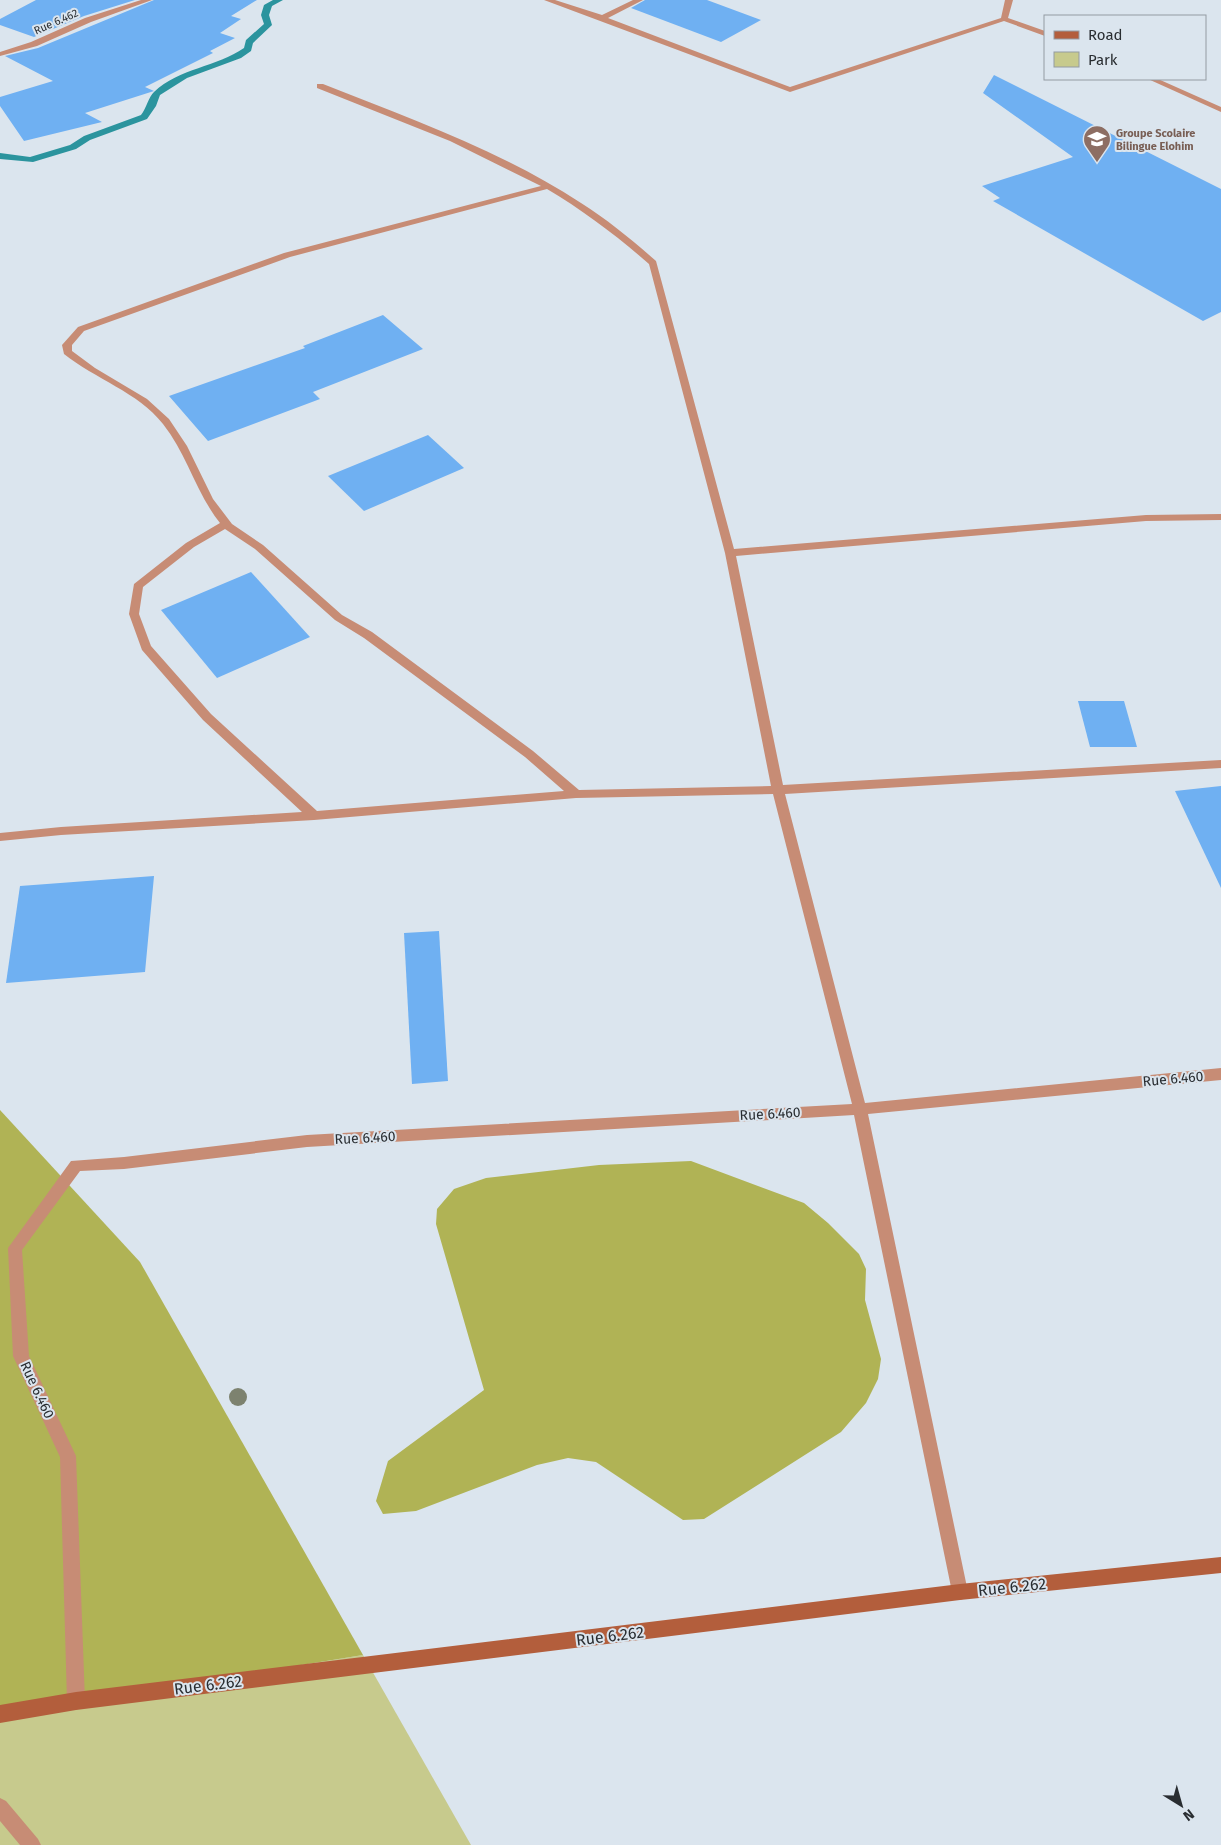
<svg xmlns="http://www.w3.org/2000/svg" width="1221" height="1845" font-family="'Fira Sans',sans-serif">
	<rect width="100%" height="100%" fill="#dbe5ee"/>
	<!-- green -->
	<polygon fill="#c7ca8d" points="363,1655 471,1845 0,1845 0,1714"/>
	<!-- forest -->
	<g fill="#b0b355">
		<polygon points="0,1110 140,1262 363,1655 0,1714"/>
		<polygon points="691,1161 804,1203 828,1223 859,1254 866,1269 865,1300 881,1359 878,1379 866,1403 841,1432 704,1519 683,1520 596,1462 568,1458 537,1465 416,1511 383,1514 376,1501 388,1461 484,1390 436,1224 437,1209 454,1189 486,1178 599,1165"/>
	</g>
	<g fill="none" stroke-linecap="round" stroke-linejoin="round">
		<!-- stream -->
		<path fill="#2b949e" fill-rule="evenodd" d="M273,0H283L272,6L269,15L272,25L253,43L251,51L241,58L187,78L160,95L156,106L147,119L90,140L76,149L33,162L0,159V153L30,157L70,145L84,136L141,115C146,109 149,96 154,92C179,68 217,67 244,48L246,40L264,24L261,15L264,5Z"/>
	</g>
	<!-- building -->
	<g fill="#6fb0f2">
		<polygon points="36,0 135,0 84,16 15,45 34,37 0,25 0,19"/>
		<polygon points="154,0 257,0 231,16 241,19 220,33 235,38 210,51 213,53 145,87 154,91 85,113 102,122 24,141 0,106 0,97 53,81 5,56 38,48"/>
		<polygon points="645,0 707,0 761,20 721,42 631,8"/>
		<polygon points="994,75 1221,189 1221,312 1203,321 993,201 1000,198 982,186 1073,157 983,93"/>
		<polygon points="383,315 423,349 313,392 320,399 208,441 169,396 305,348 303,346"/>
		<polygon points="428,435 464,468 364,511 328,476"/>
		<polygon points="251,572 310,637 217,678 161,610"/>
		<polygon points="1078,701 1124,701 1137,747 1090,747"/>
		<polygon points="1221,786 1221,888 1175,791"/>
		<polygon points="154,876 145,972 6,983 20,886"/>
		<polygon points="439,931 448,1081 412,1084 404,933"/>
	</g>
	<g fill="none" stroke-linecap="round" stroke-linejoin="round">
		<!-- street -->
		<g fill="#c78c75" fill-rule="evenodd">
			<polygon points="141,0 152,0 91,22 37,46 0,56 0,52 31,42 85,18"/>
			<polygon points="544,0 555,0 602,15 633,0 643,0 608,18 790,87 1001,18 1005,0 1013,0 1008,18 1045,31 1045,36 1004,21 790,92"/>
			<polygon points="1148,79 1158,79 1221,107 1221,112"/>
			<path d="M317,84H323C411,119 502,151 581,203C608,220 632,240 656,261L734,549L1146,515L1221,514V520L1146,521L736,556L783,785L1221,760V768L785,794L865,1103L1221,1068V1080L868,1114L968,1592L966,1598L960,1600L954,1598L952,1592L854,1115L307,1147L124,1169L80,1171L22,1250L29,1356L76,1456L85,1701L82,1707L76,1710L70,1707L67,1701L60,1457L13,1356L8,1248L71,1161L124,1157L307,1135L852,1104L773,794L576,798L314,820L61,835L0,841V833L61,827L302,812L203,720L142,650L129,614L134,584L186,543L220,523C196,493 187,454 163,424C138,392 95,379 64,354L62,345L78,327L284,253L541,186L450,141L317,88ZM547,189C584,211 617,236 649,264L725,553L771,786L579,790L533,751L372,632L342,615L263,545L232,524L213,499L187,446L169,419L147,399L95,368L72,351V345L84,331L290,257ZM225,529L255,549L335,620L364,638L525,757L564,791L317,811L211,714L151,646L139,614L143,587L194,547Z"/>
			<polygon points="0,1798 6,1801 38,1839 41,1845 20,1845 0,1821"/>
		</g>
		<!-- secondary -->
		<polygon fill="#b35e3c" fill-rule="evenodd" points="1221,1557 1221,1573 960,1600 76,1710 0,1723 0,1705 76,1692 960,1584"/>
	</g>
	<!-- trees -->
	<circle fill="#7d826f" cx="238" cy="1397" r="9"/>
	<!-- icons -->
	<defs>
		<g id="school-pin" transform="scale(1.4375)"><path d="M0 17L-7.5 6A9.5 9.5 0 1 1 7.5 6Z" fill="#8d6e63" stroke="#dbe5ee"/><path d="M0-5L7-2L0 1L-7-2ZM-4 1L0 2.5L4 1V4Q0 6-4 4Z" fill="#fff"/></g>
	</defs>
	<g fill-rule="evenodd">
		<use href="#school-pin" x="1097" y="139"/>
	</g>
	<g text-anchor="middle" dominant-baseline="central" stroke-width="4" stroke-linejoin="round" paint-order="stroke">
		<!-- far-street labels -->
		<g font-size="11" fill="#292d31" stroke="#dbe5ee">
			<text transform="translate(56 22) rotate(-24)">Rue 6.462</text>
		</g>
		<!-- far-education labels -->
		<g font-size="11" font-weight="bold" fill="#785e54" stroke="#dbe5ee" text-anchor="start">
			<text x="1116" y="133">Groupe Scolaire<tspan x="1116" dy="13">Bilingue Elohim</tspan></text>
		</g>
		<!-- street labels -->
		<g font-size="14" fill="#292d31" stroke="#dbe5ee">
			<text transform="translate(1173 1079) rotate(-5)">Rue 6.460</text>
			<text transform="translate(770 1114) rotate(-3)">Rue 6.460</text>
			<text transform="translate(365 1138) rotate(-3)">Rue 6.460</text>
			<text transform="translate(37 1390) rotate(65)">Rue 6.460</text>
		</g>
		<!-- near-street labels -->
		<g font-size="16" fill="#292d31" stroke="#dbe5ee">
			<text transform="translate(1012 1587) rotate(-6)">Rue 6.262</text>
			<text transform="translate(610 1636) rotate(-7)">Rue 6.262</text>
			<text transform="translate(208 1685) rotate(-7)">Rue 6.262</text>
		</g>
	</g>
	<!-- legend -->
	<rect x="1044" y="15" width="162" height="65" fill="#dbe5ee" stroke="#949ba2"/>
	<rect x="1054" y="31" width="25" height="8" fill="#b35e3c" stroke="#949ba2"/>
	<text x="1088" y="40" font-size="15" fill="#292d31">Road</text>
	<rect x="1054" y="52" width="25" height="15" fill="#c7ca8d" stroke="#949ba2"/>
	<text x="1088" y="65" font-size="15" fill="#292d31">Park</text>
	<!-- north arrow -->
	<g transform="translate(1181 1805) rotate(143)" stroke="#dbe5ee" stroke-width="4" paint-order="stroke">
	<path d="M0-4L9 19L0 12L-9 19Z" fill="#292d31"/>
	<text y="-8" font-size="14" font-weight="bold" text-anchor="middle" fill="#292d31">N</text>
	</g>
</svg>
